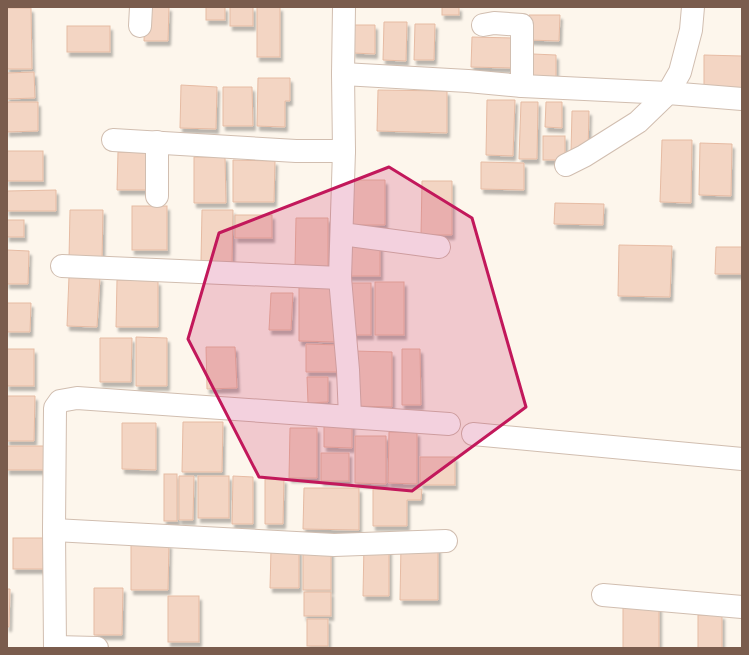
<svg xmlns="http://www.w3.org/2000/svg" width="749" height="655" font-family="Signika,sans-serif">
	<defs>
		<filter id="shadow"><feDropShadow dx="2.5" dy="4.5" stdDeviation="1" flood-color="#0004"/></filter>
	</defs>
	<rect width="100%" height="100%" fill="#fdf6ec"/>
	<!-- building -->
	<g fill="#f3d5c3" stroke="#e6bba3" filter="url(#shadow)">
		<polygon points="145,7 169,7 168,41 144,41"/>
		<rect x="206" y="7" width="19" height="13"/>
		<rect x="230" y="7" width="23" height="19"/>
		<rect x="257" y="7" width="23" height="50"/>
		<rect x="442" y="7" width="17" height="8"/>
		<polygon points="7,8 31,8 32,69 7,69"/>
		<polygon points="529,15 560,15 559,41 528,40"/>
		<polygon points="384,22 407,22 406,61 383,60"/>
		<polygon points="415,24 435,24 434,60 414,60"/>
		<polygon points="354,25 375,25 375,54 353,53"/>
		<rect x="67" y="26" width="43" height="26"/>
		<polygon points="472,37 513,38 512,68 471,67"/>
		<polygon points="533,54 556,55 556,77 533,76"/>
		<polygon points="704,55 742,56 742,89 704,88"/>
		<polygon points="34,72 35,98 7,99 7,73"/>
		<polygon points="258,78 290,78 290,101 285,101 285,127 257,126"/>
		<polygon points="181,85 217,87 216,129 180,128"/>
		<polygon points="223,87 252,87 253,126 223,126"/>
		<polygon points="378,90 447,91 447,133 377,131"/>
		<polygon points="487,100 515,100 513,156 486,155"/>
		<polygon points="7,102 38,102 38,131 7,132"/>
		<polygon points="521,102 538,102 537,159 519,159"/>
		<polygon points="546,102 562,102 562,128 545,127"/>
		<polygon points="572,111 589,111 588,152 571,152"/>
		<rect x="543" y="136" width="22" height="24"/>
		<polygon points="662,140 692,140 691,203 660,202"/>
		<polygon points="700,143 732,144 731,196 699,195"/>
		<rect x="7" y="151" width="36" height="30"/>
		<polygon points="118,152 150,153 149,190 117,190"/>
		<polygon points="194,157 225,157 226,203 194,203"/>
		<polygon points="233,160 275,161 274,202 233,202"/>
		<polygon points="481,162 524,163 524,190 481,189"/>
		<polygon points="347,180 385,180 385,225 346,225"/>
		<polygon points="422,181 452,181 452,235 421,235"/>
		<polygon points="56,190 56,211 7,211 7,191"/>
		<polygon points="555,203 604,204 603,225 554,224"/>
		<rect x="132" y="206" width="35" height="44"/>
		<polygon points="70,210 103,210 102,261 69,260"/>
		<polygon points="202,210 233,210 232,262 201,261"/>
		<rect x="235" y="215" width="37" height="23"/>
		<polygon points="296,218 328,218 328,267 295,267"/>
		<rect x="7" y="220" width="17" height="17"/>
		<rect x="343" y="242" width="37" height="34"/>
		<polygon points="619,245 672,246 670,297 618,296"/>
		<polygon points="716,247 742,247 742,274 715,274"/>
		<polygon points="7,250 29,251 28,284 7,284"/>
		<polygon points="69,276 100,277 97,327 67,326"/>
		<polygon points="117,280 158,281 158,327 116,327"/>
		<rect x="375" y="282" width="29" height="53"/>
		<rect x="346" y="283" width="25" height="52"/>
		<polygon points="299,286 337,286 337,342 299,341"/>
		<polygon points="271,293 293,293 291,330 269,330"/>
		<polygon points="7,303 31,303 30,332 7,332"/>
		<polygon points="136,337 167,338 167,386 136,386"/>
		<polygon points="100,338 132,338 131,382 100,382"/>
		<polygon points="306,344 340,345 339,372 306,372"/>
		<polygon points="206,347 235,347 237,388 207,389"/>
		<rect x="7" y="349" width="27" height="37"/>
		<polygon points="402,349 420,349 421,405 402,405"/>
		<polygon points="354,351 392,352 392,407 353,406"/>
		<polygon points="307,377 328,377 328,402 308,403"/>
		<polygon points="7,396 35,396 34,441 7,441"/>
		<polygon points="324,420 352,420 352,448 324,447"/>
		<polygon points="183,422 223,422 222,472 182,472"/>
		<polygon points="122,423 156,423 156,470 122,469"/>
		<polygon points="290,428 317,428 317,478 289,478"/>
		<polygon points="389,432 417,432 417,484 388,483"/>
		<polygon points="355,436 386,436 386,484 355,483"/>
		<rect x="7" y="446" width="44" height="24"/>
		<rect x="321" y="453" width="28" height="28"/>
		<rect x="420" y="457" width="35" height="28"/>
		<rect x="164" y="474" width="13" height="47"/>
		<polygon points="179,476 194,476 193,520 179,520"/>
		<rect x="198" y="476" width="31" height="42"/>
		<polygon points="233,476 253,477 253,524 232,524"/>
		<polygon points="265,479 284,479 283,524 265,524"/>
		<polygon points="304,488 359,488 359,530 303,529"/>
		<polygon points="373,489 422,489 421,500 407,500 407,526 373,526"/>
		<rect x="13" y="538" width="35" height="31"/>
		<polygon points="131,543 169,544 168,590 131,590"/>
		<polygon points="364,544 389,545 389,596 363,596"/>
		<polygon points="401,545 438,545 438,600 400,600"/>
		<polygon points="271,549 299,549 299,588 270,588"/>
		<rect x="303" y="549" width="28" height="41"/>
		<polygon points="94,588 123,588 122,635 94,635"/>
		<polygon points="7,589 10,589 9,627 7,627"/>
		<rect x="304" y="592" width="27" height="24"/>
		<rect x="168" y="596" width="31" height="46"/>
		<rect x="623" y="604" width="36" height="44"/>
		<rect x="698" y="615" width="24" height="33"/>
		<rect x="307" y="619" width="21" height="27"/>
	</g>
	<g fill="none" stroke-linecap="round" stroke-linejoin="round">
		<!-- minor casing -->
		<g stroke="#d1beb0" stroke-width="24">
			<g id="minor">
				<polyline points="344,7 343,74 344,151 340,278 348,370 350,417"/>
				<polyline points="483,25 494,23 522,25 522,86"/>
				<polyline points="140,26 141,7"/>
				<polyline points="343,74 468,81 522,86 668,93 680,72 691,30 693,7"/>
				<polyline points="113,140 296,151 344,151"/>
				<polyline points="157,142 157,196"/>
				<polyline points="566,165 584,156 638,122 668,93 742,99"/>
				<polyline points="342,234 439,247"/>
				<polyline points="62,266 340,278"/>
				<polyline points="473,434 742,459"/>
				<polyline points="54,530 334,545 446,541"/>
				<polyline points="603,595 742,607"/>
				<polyline points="55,647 97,648"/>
				<polyline points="55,648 54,530 55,408 60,401 77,398 449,424"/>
			</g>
		</g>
		<!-- minor -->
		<use href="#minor" stroke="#fff" stroke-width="22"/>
	</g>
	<!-- marked area -->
	<path fill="#c2185b" fill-opacity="0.2" stroke="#c2185b" stroke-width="3" stroke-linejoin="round" d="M389,167L472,218L526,407L412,491L259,477L188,339L219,233Z"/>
	<!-- border -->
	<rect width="749" height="655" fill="none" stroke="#7a5c4d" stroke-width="16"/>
</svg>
